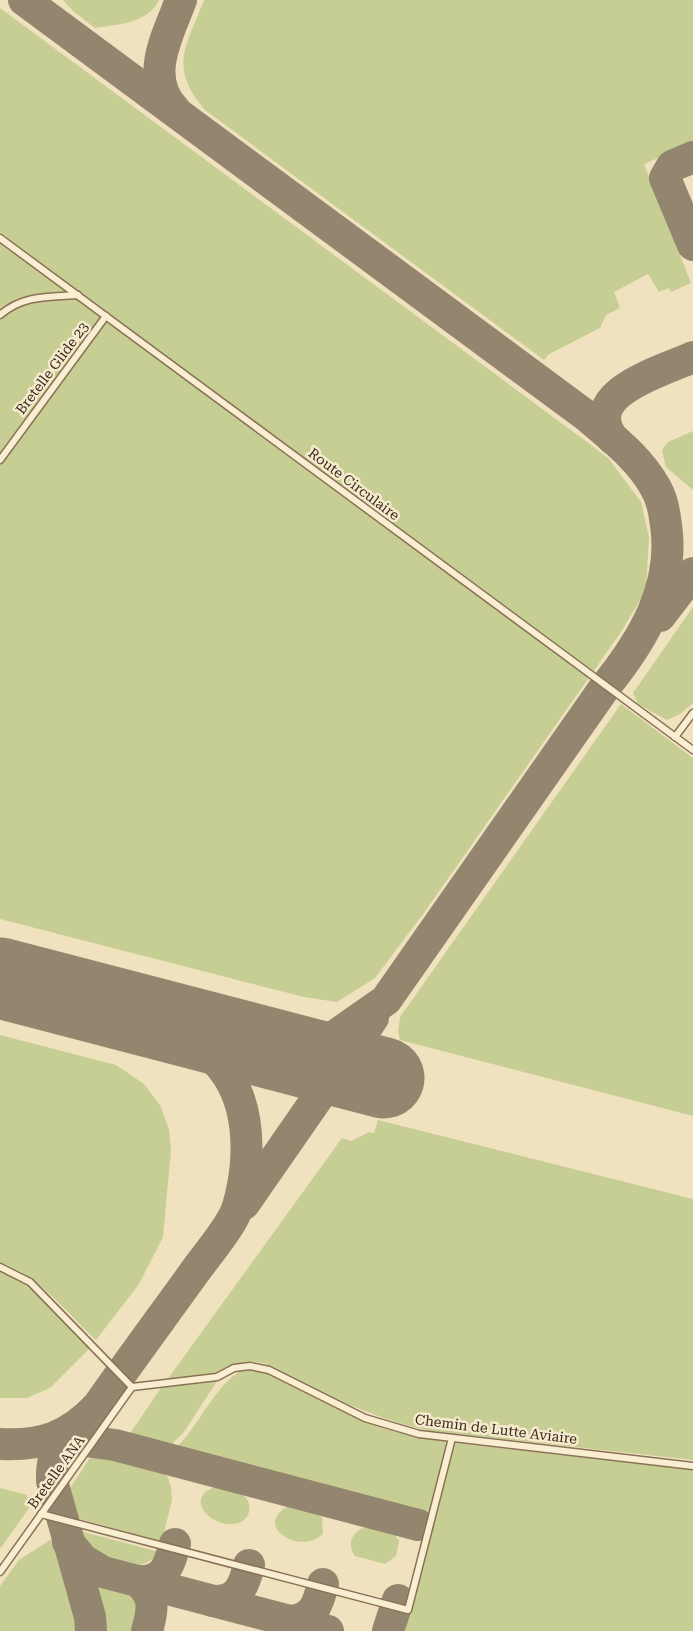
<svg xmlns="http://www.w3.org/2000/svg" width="693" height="1631" font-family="'Roboto Serif',serif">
	<rect width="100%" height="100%" fill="#f0e1bf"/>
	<!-- green -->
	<g fill="#c7ce93">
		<path d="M63,0H159C147,24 119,24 95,28L73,11Z"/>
		<path d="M204,0H693V143L644,164L691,283L671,292L669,288L659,292L648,274L614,292L620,308L606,315L600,328L549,354L544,360L205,110C168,67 186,47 204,0Z"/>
		<polygon points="0,8 591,445 609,459 641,502 649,537 646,590 621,632 426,910 375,978 337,1002 304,997 0,919"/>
		<polygon points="693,431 693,490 666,467 662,450 668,442"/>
		<polygon points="693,607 693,703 680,714 667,720 638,704 633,693"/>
		<polygon points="621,704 693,758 693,1116 400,1040 398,1032 400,1017"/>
		<path d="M0,1035L116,1065L144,1084L160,1105L169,1129L171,1150L163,1237L139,1284L96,1340C69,1315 36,1272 0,1263Z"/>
		<path d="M378,1120L693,1199V1460L430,1431C368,1417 322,1393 266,1364L251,1361L217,1373L167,1380L342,1138L351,1141L369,1132L374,1133Z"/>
		<polygon points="0,1271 27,1285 91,1347 50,1388 27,1398 0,1398"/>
		<path d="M242,1370C284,1369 329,1408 368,1423C393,1433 421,1437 447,1442L429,1514L177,1447C199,1425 216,1384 242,1370Z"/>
		<polygon points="217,1381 184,1432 170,1446 129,1435 161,1388"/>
		<polygon points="454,1443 693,1470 693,1631 405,1631"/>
		<polygon points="96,1455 155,1469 167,1476 171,1486 172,1500 162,1541 76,1518 69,1490 89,1459"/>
		<path d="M218,1486C232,1490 253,1493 249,1512C247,1518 244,1521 238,1523C215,1531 179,1498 218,1486Z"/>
		<polygon points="0,1488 27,1495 29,1508 0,1549"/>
		<path d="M291,1505L316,1512L322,1518L323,1534C300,1557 249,1524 291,1505Z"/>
		<path d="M373,1526L392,1531L399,1541L396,1556L385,1564L355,1556C344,1542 356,1526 373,1526Z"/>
		<path d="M80,1531L159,1552C138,1581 91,1559 80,1531Z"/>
		<polygon points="53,1538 79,1631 0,1631 0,1586 19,1560"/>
		<path d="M94,1584C122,1592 149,1595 139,1631H106L104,1613Z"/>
	</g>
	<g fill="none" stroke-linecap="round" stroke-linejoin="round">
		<!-- taxiway -->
		<g stroke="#94856e" stroke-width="32">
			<path d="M24,0L588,417C612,438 638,457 654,485C662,498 664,510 666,525C675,587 643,640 605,687L386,1000L329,1040L311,1050L292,1051L265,1047"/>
			<path d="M175,110C143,78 168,35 181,0"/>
			<polyline points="693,157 672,166 665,178 693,245"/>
			<path d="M613,439C579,393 663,371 693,357"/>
			<polyline points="660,616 693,573"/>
			<polyline points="244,1204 373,1018"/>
			<path d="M74,1429C57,1443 51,1459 52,1481L90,1617L91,1631"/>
			<polyline points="52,1442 78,1440 115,1445 418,1525"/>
			<path d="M0,1444C42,1446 69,1437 98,1406C129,1362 160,1320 191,1277C205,1257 222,1238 233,1218C240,1206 245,1177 246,1163C251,1088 221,1052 158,1019"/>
			<polyline points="68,1542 83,1560 103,1572 328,1631"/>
			<path d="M137,1581C164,1583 169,1566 175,1544"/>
			<path d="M137,1581C156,1596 153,1610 147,1631"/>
			<path d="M213,1601C238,1602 244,1586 249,1565"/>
			<path d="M290,1621C314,1619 318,1604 323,1584"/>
			<polyline points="388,1631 398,1600"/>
		</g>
		<!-- runway -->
		<polyline stroke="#94856e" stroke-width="81" points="0,978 384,1078"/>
		<!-- service casing -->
		<g stroke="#897156" stroke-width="9">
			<g id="service">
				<polyline points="0,238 693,750"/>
				<path d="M0,315C23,295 48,297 78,295"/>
				<polyline points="0,460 106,316"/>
				<polyline points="675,737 693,713"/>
				<polyline points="0,1267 30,1282 132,1387 217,1377 234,1368 250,1366 269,1370 365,1418 419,1434 693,1466"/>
				<polyline points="41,1514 408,1610 452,1438"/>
				<polyline points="0,1572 132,1387"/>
			</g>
		</g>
		<!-- service -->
		<use href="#service" stroke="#faeed2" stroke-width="6"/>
	</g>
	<g text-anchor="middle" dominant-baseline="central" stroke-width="5" stroke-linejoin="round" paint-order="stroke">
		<!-- street labels -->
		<g font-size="14" fill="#38291c" stroke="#f7ebcf">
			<text transform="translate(52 368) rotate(-53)">Bretelle Glide 23</text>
			<text transform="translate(354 484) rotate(37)">Route Circulaire</text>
			<text transform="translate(496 1429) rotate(7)">Chemin de Lutte Aviaire</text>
			<text transform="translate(56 1472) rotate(-54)">Bretelle ANA</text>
		</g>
	</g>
</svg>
